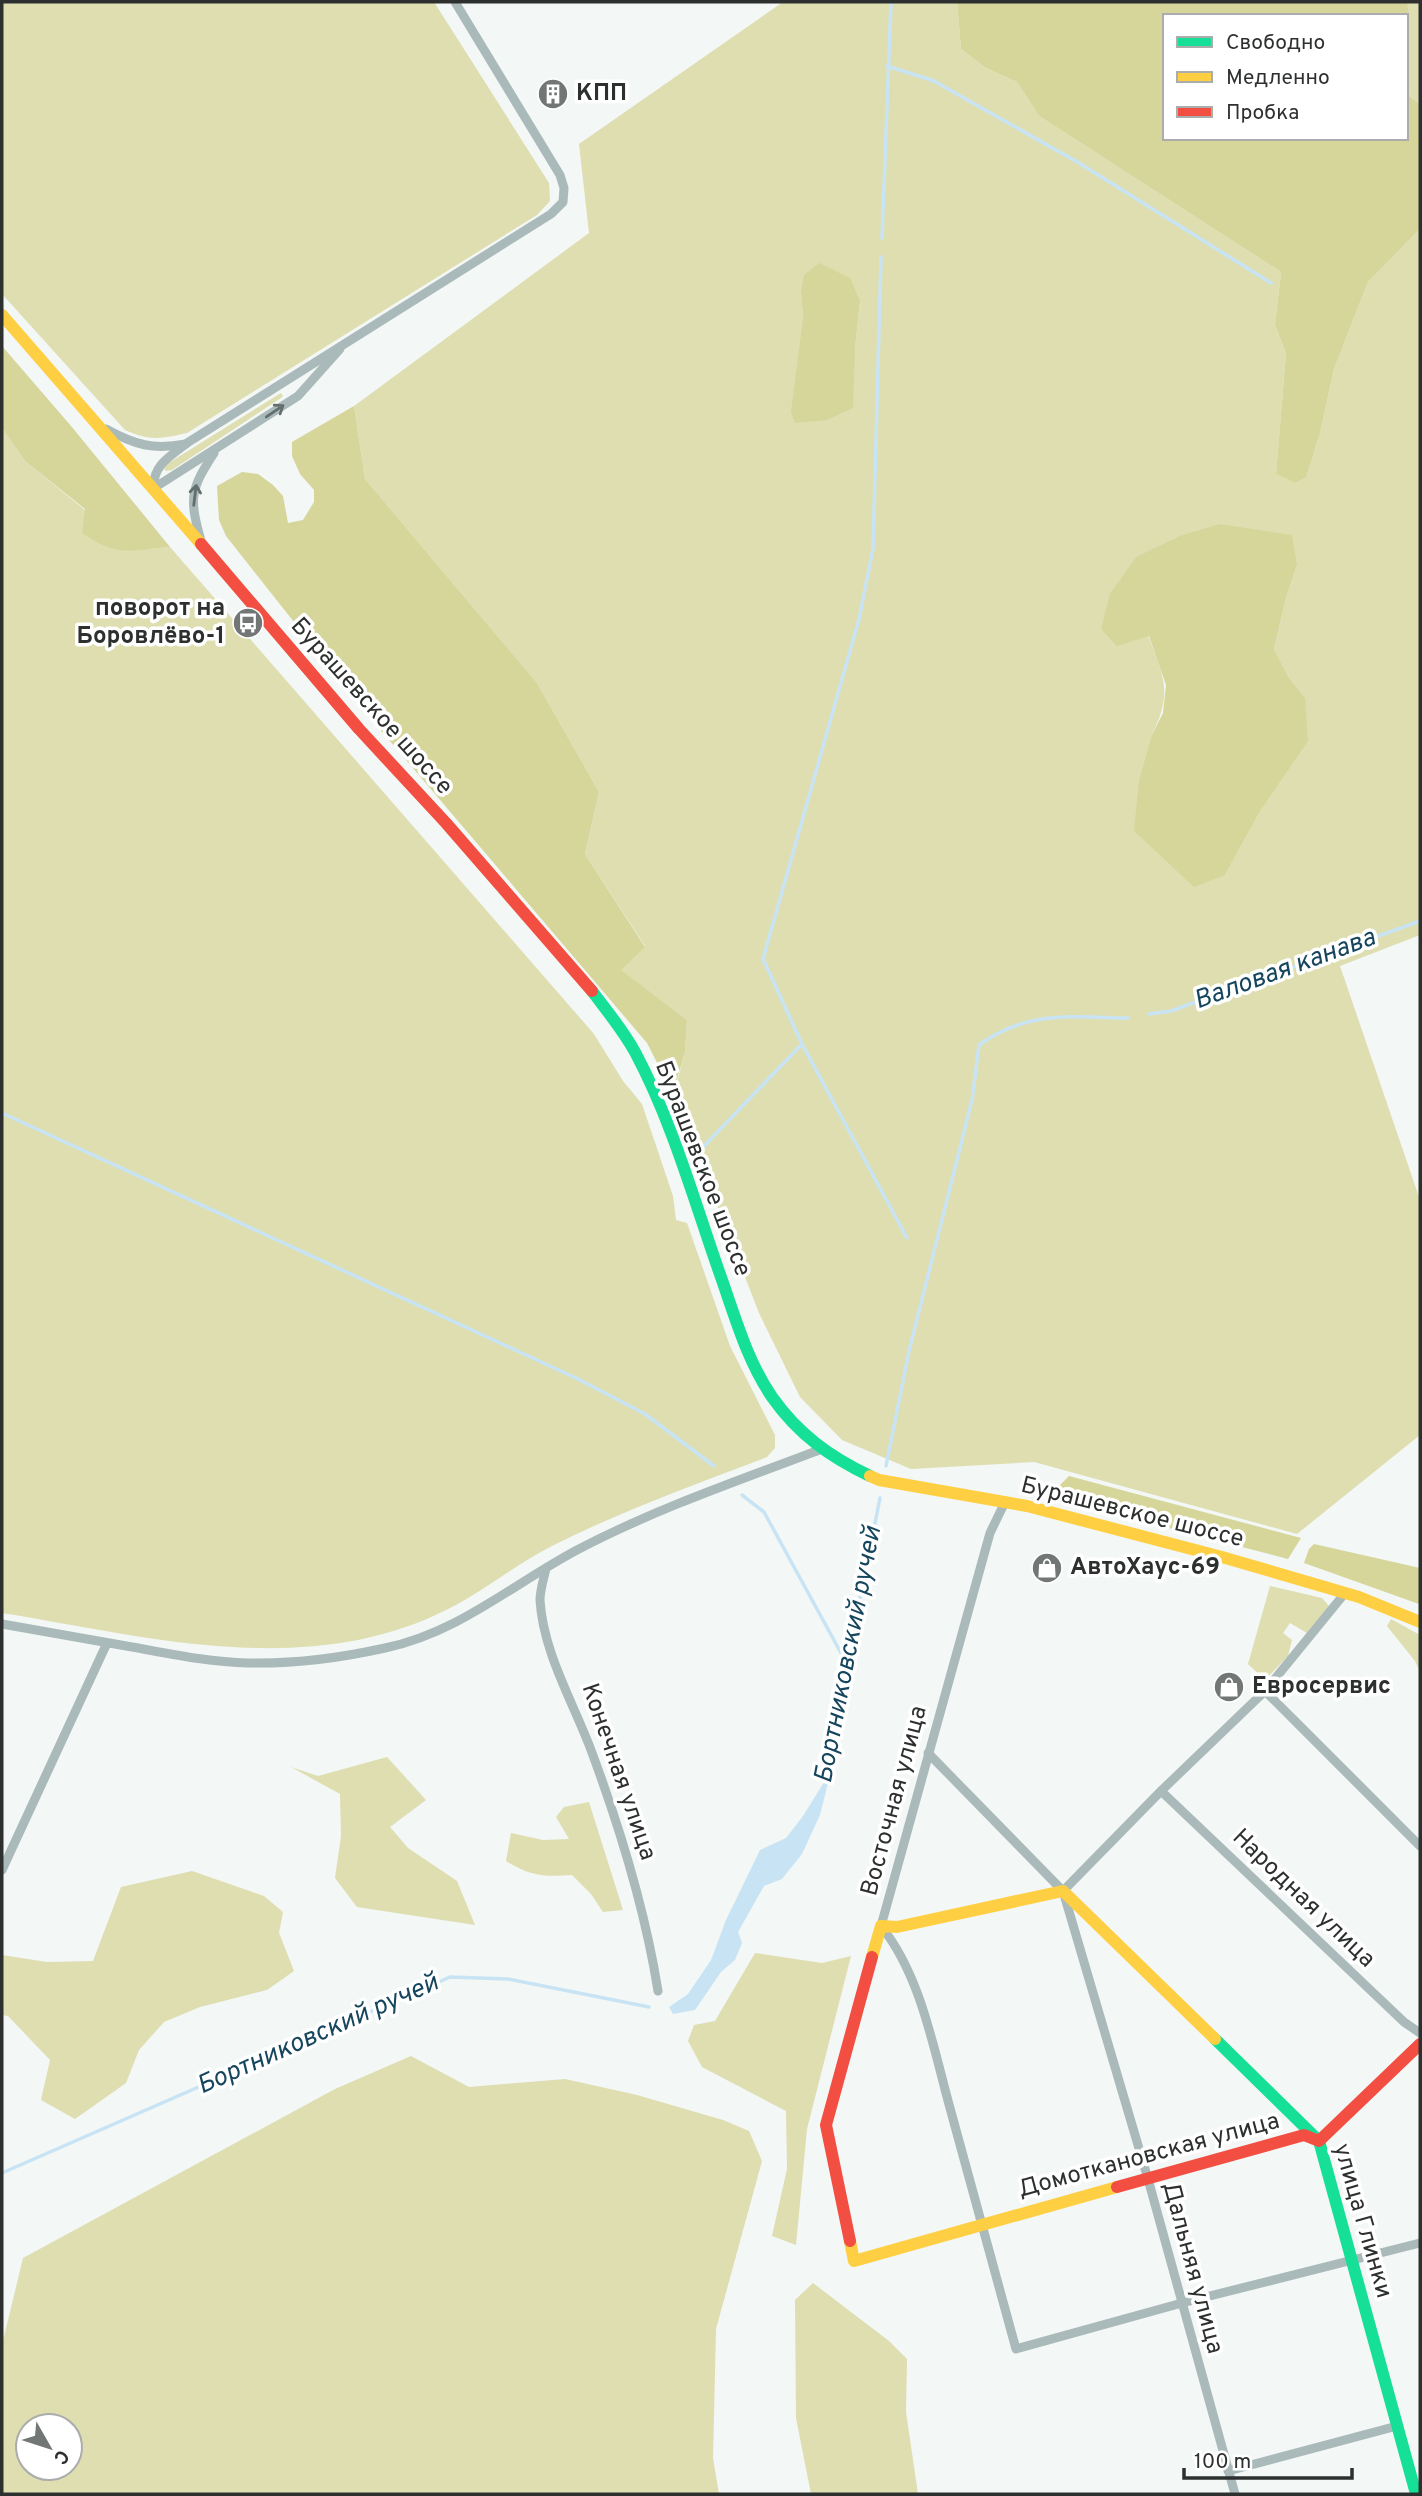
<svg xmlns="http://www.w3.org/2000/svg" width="1422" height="2496" font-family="Overpass,sans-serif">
	<rect width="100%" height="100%" fill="#f3f7f5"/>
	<!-- green -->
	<g fill="#dedeb1" fill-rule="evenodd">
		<path d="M2,2H434L549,183L550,201L537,215L187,433C162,439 149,441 125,430L2,294Z"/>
		<path d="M783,2H957L961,49L986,68L1017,82L1039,116L1281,272L1275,325L1286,353L1276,474L1295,483L1306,478L1320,433L1334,369L1368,282L1420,229V935L1340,966L1420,1200V1435L1297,1534L1034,1462L911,1469L842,1440L800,1397L759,1313L674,1094L685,1052L687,1020L620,970L645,946L585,854L599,792L537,683L365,479L354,406L589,233L579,144ZM801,292L860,301L855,349L803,319ZM1297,565L1286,598L1274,649L1288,676L1305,698L1262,808L1225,875L1152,735C1173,691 1164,678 1148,635Z"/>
		<polygon points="1407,2 1420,2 1420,105 1406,93"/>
		<polygon points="281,393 283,396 281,398 172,470 166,471 164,469 167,464"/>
		<path d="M2,428L25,461L85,510L146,549L170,547L594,1034L623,1081L642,1104L673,1196L676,1220L687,1223L730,1346L775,1435V1448L767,1457C694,1485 621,1511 552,1546C516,1564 484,1591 448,1609C421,1623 388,1634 358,1640C238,1663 120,1632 2,1613Z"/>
		<polygon points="1270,1586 1322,1598 1329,1606 1307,1633 1290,1623 1283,1633 1292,1640 1288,1656 1265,1680 1248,1664"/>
		<polygon points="1391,1619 1420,1635 1420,1672 1415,1661 1387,1626"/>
		<polygon points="387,1757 426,1800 390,1827 408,1848 457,1881 475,1925 357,1907 335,1878 341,1836 340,1794 291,1767 318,1776"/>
		<path d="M589,1802L623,1910L603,1912L591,1894L572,1875C544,1877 530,1876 506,1861L511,1833L543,1840L569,1839L556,1817L564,1807Z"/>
		<polygon points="192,1871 264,1896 283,1912 279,1933 294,1971 267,1990 200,2007 164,2022 139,2050 126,2083 75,2119 41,2100 50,2060 8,2016 2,2015 2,1955 47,1962 93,1961 121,1887"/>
		<polygon points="755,1953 822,1963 851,1956 807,2129 796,2245 772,2236 787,2169 786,2111 702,2067 688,2041 694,2025 715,2021"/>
		<path d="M411,2056L469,2087L565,2079L637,2095L723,2120L749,2131L762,2161L716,2329L713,2458L719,2494H2V2345L23,2258L335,2089ZM28,2426H70V2468H28Z"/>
		<polygon points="813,2283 889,2341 907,2359 906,2412 918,2494 811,2494 796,2418 795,2300"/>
	</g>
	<!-- forest -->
	<g fill="#d6d59a">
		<polygon points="957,2 1407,2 1408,11 1406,19 1406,16 1165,16 1165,138 1406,138 1406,93 1420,105 1420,229 1368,282 1334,369 1320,433 1306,478 1295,483 1276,474 1286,353 1275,325 1281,272 1039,116 1017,82 986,68 961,49"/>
		<polygon points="819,263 850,278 860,301 855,349 853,408 827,420 795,423 791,412 803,319 801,292 804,275"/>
		<path d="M2,346L71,426L170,547C129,550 119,558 82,533L85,509L25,461L2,428Z"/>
		<polygon points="354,406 365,479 537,683 599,792 585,854 645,947 621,970 687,1020 685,1052 673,1094 647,1043 366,713 226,536 219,520 217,486 242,472 258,474 273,485 283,496 288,523 303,520 314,502 314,490 300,474 292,456 292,442"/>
		<polygon points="1220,524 1292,535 1297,565 1286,598 1274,649 1288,676 1305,698 1308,741 1262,808 1225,875 1194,887 1134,831 1139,781 1152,735 1163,713 1166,685 1149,636 1117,646 1101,629 1110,594 1136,557 1180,536"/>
		<polygon points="1069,1476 1301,1538 1288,1559 1053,1498 1052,1493"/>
		<polygon points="1314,1544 1420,1568 1419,1604 1304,1563 1309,1549"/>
	</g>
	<!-- water -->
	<polygon fill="#c8e4f4" points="831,1771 820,1815 802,1854 782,1879 764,1886 738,1932 742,1943 735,1960 721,1972 695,2010 673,2014 669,2007 688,1994 711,1960 726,1920 760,1850 786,1838 803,1816"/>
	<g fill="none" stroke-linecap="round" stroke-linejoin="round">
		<!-- stream -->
		<g stroke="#c8e4f4" stroke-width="3.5">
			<polyline points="887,66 934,81 1079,163 1271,283"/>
			<polyline points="882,238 891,2"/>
			<polyline points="881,257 873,549 859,619 763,959 802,1044 907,1238"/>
			<polyline points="1149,1014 1171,1011 1420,921"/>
			<polyline points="2,1113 578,1379 645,1414 714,1466"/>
			<polyline points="704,1146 802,1044"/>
			<path d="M886,1466L909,1351L972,1100L979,1045C1028,1010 1071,1017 1128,1018"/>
			<polyline points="742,1495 764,1512 847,1664"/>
			<polyline points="829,1775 843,1683 880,1498"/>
			<polyline points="2,2173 450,1977 508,1979 649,2007"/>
		</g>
		<!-- street -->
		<g stroke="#aababa" stroke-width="9">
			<path d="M340,349L298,396L154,488C152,465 172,455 187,443L551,214L563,202L564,188L560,175L455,2"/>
			<path d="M106,429C135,445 153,450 186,444"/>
			<path d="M201,541C189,498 190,490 214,453"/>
			<path d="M1005,1502L990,1533L881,1926C921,1976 933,2047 950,2108C972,2188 994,2269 1016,2349L1182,2303L1420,2243"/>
			<path d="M546,1568C544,1578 540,1590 540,1600C543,1652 573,1702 591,1750C620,1828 645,1909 658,1991"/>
			<path d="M2,1624C45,1632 89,1639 132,1647C171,1654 208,1662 248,1663C293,1664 340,1658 385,1648C458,1633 513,1584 577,1550C655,1509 740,1480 822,1449"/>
			<polyline points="1265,1691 1420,1846"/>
			<polyline points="928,1753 1063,1891 1148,2179 1235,2494"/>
			<polyline points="1161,1791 1404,2022 1420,2033"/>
			<polyline points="2,1870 107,1643"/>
			<polyline points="1063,1891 1161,1791 1265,1691 1345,1593"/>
			<polyline points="1228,2471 1397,2426"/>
		</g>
		<!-- fast -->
		<g stroke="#16e098" stroke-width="12">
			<path d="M592,991C607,1011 623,1030 635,1052C673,1123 695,1204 722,1280C736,1320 748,1362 772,1397C798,1434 830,1457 870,1476"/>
			<polyline points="1215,2039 1319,2141 1416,2494"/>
		</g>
		<!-- slow -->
		<g stroke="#ffcf43" stroke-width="12">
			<polyline points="2,315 201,544"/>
			<polyline points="870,1476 879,1480 1027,1506 1222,1557 1359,1597 1420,1622"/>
			<polyline points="872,1957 881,1926 897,1927 1063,1891 1215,2039"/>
			<polyline points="850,2241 854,2261 1117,2187"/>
		</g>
		<!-- jam -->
		<g stroke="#f24e42" stroke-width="12">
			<polyline points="201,544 359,729 446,823 592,991"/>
			<polyline points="1117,2187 1304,2135 1319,2141 1420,2044"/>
			<polyline points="850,2241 826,2125 872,1957"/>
		</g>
	</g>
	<!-- one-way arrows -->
	<defs><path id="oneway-shaft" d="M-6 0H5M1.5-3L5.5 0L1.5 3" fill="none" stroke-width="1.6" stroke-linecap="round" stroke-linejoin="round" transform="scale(1.75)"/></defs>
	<g stroke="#656e6e">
		<use href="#oneway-shaft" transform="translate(275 411) rotate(-34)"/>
		<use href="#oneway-shaft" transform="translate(195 495) rotate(-83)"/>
	</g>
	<!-- icons -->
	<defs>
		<g id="building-disc" transform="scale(1.575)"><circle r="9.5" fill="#727674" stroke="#fff"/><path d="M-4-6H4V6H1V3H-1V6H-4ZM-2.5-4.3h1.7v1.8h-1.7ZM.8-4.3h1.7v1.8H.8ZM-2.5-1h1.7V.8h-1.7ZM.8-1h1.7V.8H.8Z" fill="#fff"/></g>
		<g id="bus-disc" transform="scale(1.575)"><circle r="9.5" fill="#727674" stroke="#fff"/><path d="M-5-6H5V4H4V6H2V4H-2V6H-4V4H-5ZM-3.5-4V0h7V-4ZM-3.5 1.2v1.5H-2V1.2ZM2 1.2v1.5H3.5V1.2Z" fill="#fff"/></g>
		<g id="shop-disc" transform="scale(1.575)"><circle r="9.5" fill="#727674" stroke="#fff"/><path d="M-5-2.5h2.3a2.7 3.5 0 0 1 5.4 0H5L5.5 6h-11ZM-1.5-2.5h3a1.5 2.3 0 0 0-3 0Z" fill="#fff"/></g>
	</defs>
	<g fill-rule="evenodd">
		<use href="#building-disc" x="553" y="94"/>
		<use href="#bus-disc" x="248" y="623"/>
		<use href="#shop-disc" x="1047" y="1568"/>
		<use href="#shop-disc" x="1229" y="1687"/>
	</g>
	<g text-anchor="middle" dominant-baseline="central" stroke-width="7" stroke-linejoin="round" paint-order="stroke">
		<!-- poi labels -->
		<g font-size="24" font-weight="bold" fill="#2d302f" stroke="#fff" text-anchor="start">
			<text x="576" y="94">КПП</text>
			<text x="225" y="609" text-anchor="end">поворот на<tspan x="225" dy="28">Боровлёво-1</tspan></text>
			<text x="1070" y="1568">АвтоХаус-69</text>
			<text x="1252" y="1687">Евросервис</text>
		</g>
		<!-- street labels -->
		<g font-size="24" fill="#2d302f" stroke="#fff">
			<text transform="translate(371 707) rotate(48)">Бурашевское шоссе</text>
			<text transform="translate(702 1169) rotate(69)">Бурашевское шоссе</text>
			<text transform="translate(1132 1513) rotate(14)">Бурашевское шоссе</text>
			<text transform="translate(618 1772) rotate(71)">Конечная улица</text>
			<text transform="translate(895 1801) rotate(-75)">Восточная улица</text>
			<text transform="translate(1303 1899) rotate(44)">Народная улица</text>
			<text transform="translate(1149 2156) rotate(-15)">Домоткановская улица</text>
			<text transform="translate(1362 2221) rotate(74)">улица Глинки</text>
			<text transform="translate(1192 2268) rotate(75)">Дальняя улица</text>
		</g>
		<!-- water labels -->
		<g font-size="26" font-style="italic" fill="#16465d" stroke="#fff">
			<text transform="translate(1285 970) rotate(-20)">Валовая канава</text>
			<text transform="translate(849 1655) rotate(-79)">Бортниковский ручей</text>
			<text transform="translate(318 2035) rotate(-24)">Бортниковский ручей</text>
		</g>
	</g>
	<!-- border -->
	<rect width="1422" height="2496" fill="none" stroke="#2d302f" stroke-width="7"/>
	<!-- legend -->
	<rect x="1163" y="14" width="245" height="126" fill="#ffffff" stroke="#abacac" stroke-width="2"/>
	<rect x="1177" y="37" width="35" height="10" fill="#16e098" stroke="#abacac" stroke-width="2"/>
	<text x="1226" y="49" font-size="21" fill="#2d302f">Свободно</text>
	<rect x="1177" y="72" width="35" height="10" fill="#ffcf43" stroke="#abacac" stroke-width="2"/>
	<text x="1226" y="84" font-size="21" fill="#2d302f">Медленно</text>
	<rect x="1177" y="107" width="35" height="10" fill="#f24e42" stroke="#abacac" stroke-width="2"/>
	<text x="1226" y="119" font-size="21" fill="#2d302f">Пробка</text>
	<!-- north arrow -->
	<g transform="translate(49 2447) rotate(129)"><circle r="33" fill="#ffffff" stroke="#abacac" stroke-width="2"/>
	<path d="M0-5L12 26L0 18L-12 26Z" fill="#727674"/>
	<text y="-10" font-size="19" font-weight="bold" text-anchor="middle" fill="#2d302f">С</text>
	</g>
	<!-- scale -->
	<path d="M1184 2468v10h168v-10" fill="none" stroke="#2d302f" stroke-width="3.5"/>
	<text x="1194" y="2468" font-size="21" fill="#2d302f" stroke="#ffffff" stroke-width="5" paint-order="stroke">100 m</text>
</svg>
